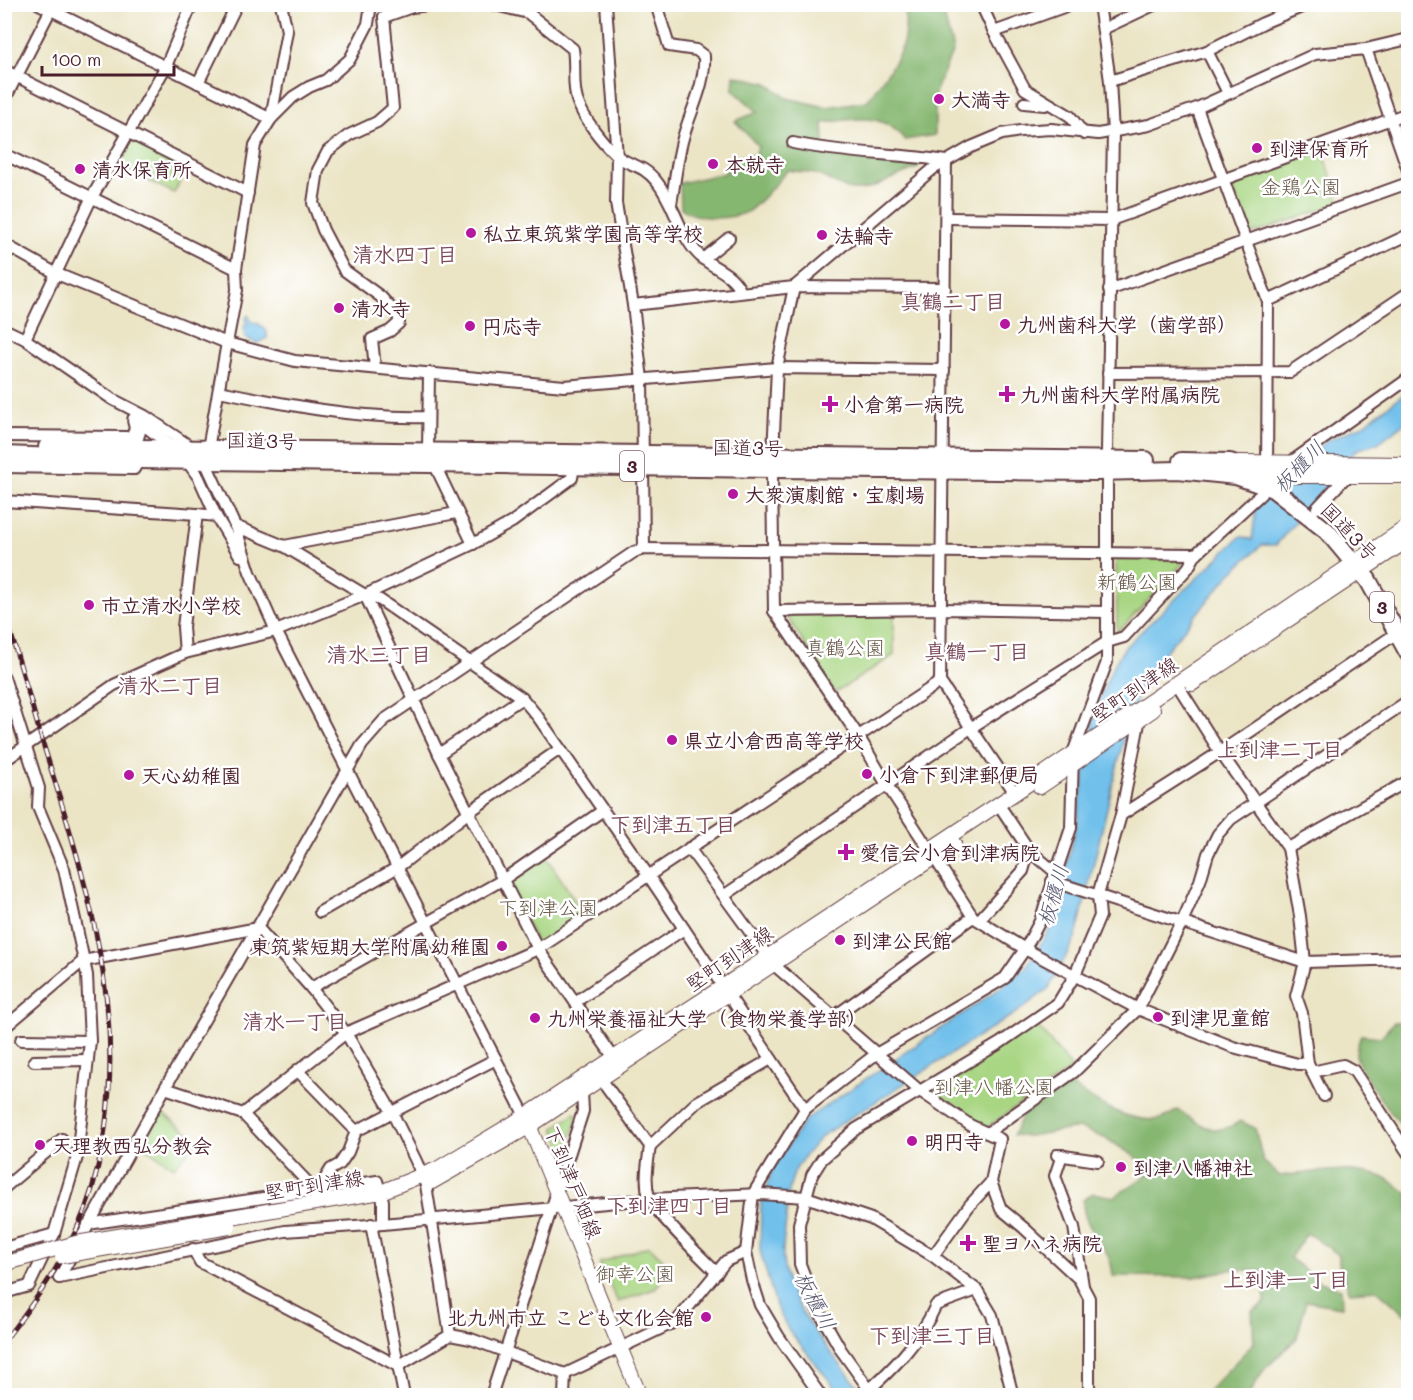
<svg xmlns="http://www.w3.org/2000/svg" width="1413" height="1400" font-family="Mali,'Klee One',sans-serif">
	<rect width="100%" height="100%" fill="#fff"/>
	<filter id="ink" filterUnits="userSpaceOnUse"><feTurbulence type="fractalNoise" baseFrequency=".0167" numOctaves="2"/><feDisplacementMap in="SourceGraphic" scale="12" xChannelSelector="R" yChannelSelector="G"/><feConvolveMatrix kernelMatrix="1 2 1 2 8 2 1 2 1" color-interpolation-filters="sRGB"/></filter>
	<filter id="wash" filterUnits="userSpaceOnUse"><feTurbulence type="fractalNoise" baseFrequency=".008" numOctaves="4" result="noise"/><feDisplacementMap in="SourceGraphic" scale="24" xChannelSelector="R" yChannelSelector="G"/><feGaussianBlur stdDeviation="1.35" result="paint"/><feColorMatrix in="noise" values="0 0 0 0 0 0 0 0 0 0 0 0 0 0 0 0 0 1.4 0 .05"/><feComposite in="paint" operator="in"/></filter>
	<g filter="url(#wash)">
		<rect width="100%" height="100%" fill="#ebe4c5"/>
		<!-- green -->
		<g fill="#a9d683" stroke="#7a7a57" stroke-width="1.5">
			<polygon points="131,139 188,167 174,193 114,165 126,140"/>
			<polygon points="1322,148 1340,203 1249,235 1230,182"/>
			<polygon points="1116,558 1186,560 1117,633"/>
			<polygon points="792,613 894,615 894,655 835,693 788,618"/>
			<polygon points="543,851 584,915 538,946 504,876"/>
			<polygon points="1035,1023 1072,1068 987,1127 983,1127 929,1092 933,1086"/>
			<polygon points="160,1111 198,1140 174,1167 141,1145"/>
			<polygon points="575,1113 578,1116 565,1156 554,1128"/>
			<polygon points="649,1246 673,1269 654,1289 618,1302 599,1263"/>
		</g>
		<!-- forest -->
		<g fill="#86b771" stroke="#686b4e" stroke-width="1.5">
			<path d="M904,5H938L944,15L953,50L935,93V135L905,140C883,111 856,119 823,123L825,156L921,161L918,168C901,173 887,182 870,188C848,195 838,184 821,176C811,172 798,172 788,170C779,179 756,209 745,213C726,220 696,220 681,208L680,183L725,173L731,158L755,155L758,146L735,121L758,112L733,90L734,75L767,83L787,98L826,107L867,101C892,65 911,51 904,5Z"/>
			<path d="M1408,1021V1130C1395,1121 1356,1069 1356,1053C1356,1048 1360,1040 1361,1035L1381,1037L1394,1022Z"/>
			<path d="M1069,1084C1094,1101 1128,1124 1161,1119C1167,1118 1173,1112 1178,1110C1200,1124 1214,1139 1240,1121L1255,1128L1263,1161L1280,1176C1314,1172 1353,1165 1385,1178C1394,1181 1400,1190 1408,1193V1317L1377,1290L1350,1292L1339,1265V1255L1307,1233L1290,1258L1318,1281L1341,1289L1342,1307L1306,1301L1297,1338L1263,1371L1249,1395H1204L1254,1343L1252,1311L1265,1303L1263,1272L1235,1269L1194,1277L1113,1276C1111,1242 1082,1233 1083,1200L1093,1193L1114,1197L1147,1175L1136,1157L1107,1139L1079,1128L1029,1136L1013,1135L1023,1115Z"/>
		</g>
		<!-- water -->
		<g fill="#6fc0eb" stroke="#5c708b" stroke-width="1.5">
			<polygon points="248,315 252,322 259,324 267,332 267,338 257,344 245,337 244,326 248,325 245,320"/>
			<path d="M1408,391V420L1378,443L1356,450L1276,545H1262L1231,573L1163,654L1142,684L1123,742L1076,937L1049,988L1019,1011L823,1135C792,1167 789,1177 786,1221C785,1233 782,1246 783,1258C785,1305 837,1359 865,1395H841L788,1329L776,1306L760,1251L761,1202L772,1170L805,1120L996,991L1026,967L1052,926L1076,827L1095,711L1112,668L1125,647L1241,536L1252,540L1256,508L1326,441L1363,425Z"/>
		</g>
	</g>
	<g filter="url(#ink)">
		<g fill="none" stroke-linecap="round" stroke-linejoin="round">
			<!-- minor casing -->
			<g stroke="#623d42" stroke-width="14">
				<g id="minor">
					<polyline points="39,4 271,119"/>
					<polyline points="371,4 368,24 350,59 326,80 309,87 293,97 271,119 255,145 236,269 237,290 227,343 295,361 564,386 777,368 944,370"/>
					<path d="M491,4L528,13L573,49C576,66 572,84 577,100C583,118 602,142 616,155C629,167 641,162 657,182C674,203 679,234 698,254C712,269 732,271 741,292"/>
					<polyline points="606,4 617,157 616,203 633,305 642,379 644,549"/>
					<path d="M656,4L669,46L696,50L704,56C706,84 690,112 683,138C677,159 675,182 671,204"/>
					<polyline points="981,4 994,32 1072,4"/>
					<polyline points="384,17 412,7 436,4"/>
					<polyline points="1103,29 1156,4"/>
					<polyline points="994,32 1025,89 1070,116 1084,134"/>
					<polyline points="1366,49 1408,170"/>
					<polyline points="1207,51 1228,93"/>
					<polyline points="4,70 248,193"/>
					<polyline points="1110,81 1207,51 1263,23 1309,4"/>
					<polyline points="198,83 237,4"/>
					<polyline points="4,101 53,5"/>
					<polyline points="1024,103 1045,105"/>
					<polyline points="271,118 287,31 281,4"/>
					<path d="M793,143C844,154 895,153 946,161"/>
					<polyline points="4,154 236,269"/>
					<polyline points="946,161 940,682 1015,793"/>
					<polyline points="947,218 1111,220 1408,113"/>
					<polyline points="4,244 57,274 227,343 207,454"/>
					<polyline points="703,259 729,238"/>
					<polyline points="1109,290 1408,183"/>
					<polyline points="1268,301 1408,235"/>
					<polyline points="633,305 794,287 945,288"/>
					<polyline points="4,329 25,339 112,399 145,416 191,447"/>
					<polyline points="25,339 91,199 166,66 192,4"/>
					<polyline points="375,368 372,339 390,331 399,323 399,317 381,297 344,270 323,230 313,203 318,170 328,151 349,135 377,122 393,108 384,17"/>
					<polyline points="429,373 428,451 473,544"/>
					<polyline points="1108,373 1290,372 1408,293"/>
					<path d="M219,391C288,405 357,419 427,417"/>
					<polyline points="135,419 182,454 199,478 216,516 240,556"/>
					<polyline points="4,436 126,437 132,447"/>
					<polyline points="203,457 235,526 250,572 276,631 525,1116"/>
					<polyline points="1288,464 1408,379"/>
					<polyline points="4,467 134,469 139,460"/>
					<polyline points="4,501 197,514"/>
					<polyline points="1317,508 1347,476"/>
					<polyline points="284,546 456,513"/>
					<polyline points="365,595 380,600 522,698 538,717 648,875 805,1109"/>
					<polyline points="365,595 439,754 538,949 614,1058"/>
					<polyline points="365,595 473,544 512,522 572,478 574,466"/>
					<polyline points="774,611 942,609 1106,612"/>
					<polyline points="185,653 183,627 197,514 216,516"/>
					<polyline points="4,677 39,788 38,807 64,869 87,975 90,1041 77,1157 54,1234 29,1286 4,1293"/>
					<polyline points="1177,684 1220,752 1288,848 1300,916 1305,962 1296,996 1302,1013 1308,1064 1312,1072 1343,1065 1354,1071 1408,1153"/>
					<polyline points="439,754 522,698"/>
					<polyline points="4,761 114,685 185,653 276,631 365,595 284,546 235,526"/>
					<polyline points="1003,811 1029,850"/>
					<polyline points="1121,815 1220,752 1397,633"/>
					<polyline points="689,848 774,965 920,1091 970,1125 1000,1139 991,1182 1001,1209 1024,1228 1079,1279 1089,1298 1089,1396"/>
					<polyline points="1288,848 1408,781"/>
					<polyline points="1052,881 1305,962 1408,959"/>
					<polyline points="725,895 972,727 1107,642 1124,637 1188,568 1196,554 1261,494 1267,476 1268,301 1197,108"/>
					<polyline points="320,912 398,867 469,812 560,749"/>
					<polyline points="979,920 1023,871 1029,850 1055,872"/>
					<polyline points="311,988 504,879 602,811"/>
					<polyline points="575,1002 684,929"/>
					<polyline points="835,1016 973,917"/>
					<polyline points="4,1028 83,961 258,928 311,988 346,1033 392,1112 416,1161 426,1185 450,1335"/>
					<polyline points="21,1040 90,1041"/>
					<polyline points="34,1061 88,1060"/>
					<polyline points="1308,1064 1298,1064 1233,1047 1138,1009 1025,949 973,917 887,785 859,737 774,611 772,476 777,368 794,287 933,169 971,147 1002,134 1020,131 1051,129 1098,134 1149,125 1197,108 1315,54 1366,49 1408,39"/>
					<polyline points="297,1070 356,1131"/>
					<polyline points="1312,1072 1324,1096"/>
					<path d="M601,1079L650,1146C648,1162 644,1180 649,1197C654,1212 703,1259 717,1273"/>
					<polyline points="165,1088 243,1114 311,1186 313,1192"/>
					<polyline points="243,1114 346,1033 538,949 940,682"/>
					<polyline points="987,1133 1074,1072 1138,1009 1182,922 1200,881 1208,854 1218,834 1231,819 1408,701"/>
					<polyline points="650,1146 697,1102 771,1059"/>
					<polyline points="1057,1155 1098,1161"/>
					<polyline points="1062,1155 1055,1176 1074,1227 1083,1286"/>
					<polyline points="4,1188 62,1139"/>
					<polyline points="317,1192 331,1169 340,1164 348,1152 356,1131 496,1059"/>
					<polyline points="371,1224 404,1396"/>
					<polyline points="383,1224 649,1199 760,1194 806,1197 871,1219 933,1256 977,1290 992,1315 1013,1396"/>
					<polyline points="4,1248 54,1234"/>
					<polyline points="193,1249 200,1262 398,1366"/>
					<polyline points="933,1256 969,1206 991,1182"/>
					<polyline points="59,1278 165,1088 362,745 384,720 634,552 644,549 1196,554"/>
					<polyline points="59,1278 285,1231 383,1224 383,1201 377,1181 88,1224"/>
					<polyline points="398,1366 450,1335 471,1339 565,1374 677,1321 726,1261 746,1252"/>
					<polyline points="869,1389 841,1350 816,1306 800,1264 799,1224 812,1175 822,1159 856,1129 1000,1043 1058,1003 1075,975 1100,916 1098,895 1121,815 1141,713"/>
					<polyline points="491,1396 583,1111 582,1092"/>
					<polyline points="564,1396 565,1374"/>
					<polyline points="821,1396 779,1337 760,1305 752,1280 746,1252 753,1194 805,1109 876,1054 1005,978 1025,949 1040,921 1071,828 1073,753 1107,662 1107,451 1113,133 1110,81 1099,4"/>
					<path d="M862,1396C893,1369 919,1343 936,1305L977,1290"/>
				</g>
			</g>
			<!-- major casing -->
			<g stroke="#623d42" stroke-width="16">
				<g id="major">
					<polyline points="1238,462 1408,464"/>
					<polyline points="1243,476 1408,476"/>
					<polyline points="1192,684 1408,540"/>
					<polyline points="1040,787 1153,710"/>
					<polyline points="526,1118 640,1396"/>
					<polyline points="432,1182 530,1126 954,844"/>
					<polyline points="273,1210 381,1192 437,1169 525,1116 722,987 1015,793 1408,526"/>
				</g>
			</g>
			<!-- highway casing -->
			<g stroke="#623d42" stroke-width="20">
				<g id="highway">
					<polyline points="47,447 1146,460"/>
					<polyline points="132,447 138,428 136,420"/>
					<polyline points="4,455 139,460 773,469 1096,472 1178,470 1236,476 1273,489 1327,531 1368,580 1408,653"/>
					<polyline points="1181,461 1230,462 1255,471"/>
				</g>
			</g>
			<!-- minor -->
			<use href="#minor" stroke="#fff" stroke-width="10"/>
			<!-- major -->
			<use href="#major" stroke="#fff" stroke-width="14"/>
			<!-- highway -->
			<use href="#highway" stroke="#fff" stroke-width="16"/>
			<!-- rail casing -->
			<g stroke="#4a1f2b" stroke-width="5">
				<path id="rail" d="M4,611C17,653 29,695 41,737C87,885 138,1033 92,1189C75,1246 41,1294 4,1341"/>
			</g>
			<!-- rail -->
			<use href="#rail" stroke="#fff" stroke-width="3" stroke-dasharray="9" stroke-linecap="butt"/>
			<!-- major-bridge casing -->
			<g stroke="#623d42" stroke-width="16" stroke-linecap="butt">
				<g id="major-bridge">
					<polyline points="62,1256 229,1227"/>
					<polyline points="4,1264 76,1243 273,1210"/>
				</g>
			</g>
			<!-- major-bridge -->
			<use href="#major-bridge" stroke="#fff" stroke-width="14"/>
		</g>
	</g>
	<!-- markers -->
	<g fill="#b5179e" stroke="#fff" stroke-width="2">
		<circle cx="939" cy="99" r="6"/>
		<circle cx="1257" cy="148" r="6"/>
		<circle cx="713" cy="164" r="6"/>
		<circle cx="80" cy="169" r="6"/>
		<circle cx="471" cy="233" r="6"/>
		<circle cx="822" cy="235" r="6"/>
		<circle cx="339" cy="308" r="6"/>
		<circle cx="1005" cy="324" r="6"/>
		<circle cx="470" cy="326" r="6"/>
		<path d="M1004 385h6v6h6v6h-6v6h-6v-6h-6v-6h6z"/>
		<path d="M827 395h6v6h6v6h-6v6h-6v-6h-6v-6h6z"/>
		<circle cx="733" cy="494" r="6"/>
		<circle cx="89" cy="605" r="6"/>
		<circle cx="672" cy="740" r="6"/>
		<circle cx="867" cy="774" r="6"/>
		<circle cx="129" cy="775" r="6"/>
		<path d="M843 843h6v6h6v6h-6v6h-6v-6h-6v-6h6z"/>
		<circle cx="840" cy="940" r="6"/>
		<circle cx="502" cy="946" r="6"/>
		<circle cx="1158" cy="1017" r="6"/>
		<circle cx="535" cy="1018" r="6"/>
		<circle cx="912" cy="1141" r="6"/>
		<circle cx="40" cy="1145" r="6"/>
		<circle cx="1121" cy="1167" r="6"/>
		<path d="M965 1234h6v6h6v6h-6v6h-6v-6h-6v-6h6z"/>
		<circle cx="706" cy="1317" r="6"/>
	</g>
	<g text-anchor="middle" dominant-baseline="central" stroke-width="5" stroke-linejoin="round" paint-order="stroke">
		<!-- shield labels -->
		<g fill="#fff" stroke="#80626b" stroke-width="1.5">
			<rect x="620" y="451" width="24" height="30" rx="4.5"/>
			<rect x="1370" y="592" width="24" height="30" rx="4.5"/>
		</g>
		<g font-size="18" font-weight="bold" fill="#4a1f2b">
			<text x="632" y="466">3</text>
			<text x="1382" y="607">3</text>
		</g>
		<!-- poi labels -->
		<g font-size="20" font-weight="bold" fill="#4a1f2b" stroke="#fff" text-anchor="start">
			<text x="951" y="99">大満寺</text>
			<text x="1269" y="148">到津保育所</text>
			<text x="725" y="164">本就寺</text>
			<text x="92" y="169">清水保育所</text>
			<text x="483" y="233">私立東筑紫学園高等学校</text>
			<text x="834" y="235">法輪寺</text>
			<text x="351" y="308">清水寺</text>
			<text x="1017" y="324">九州歯科大学（歯学部）</text>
			<text x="482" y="326">円応寺</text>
			<text x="1020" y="394">九州歯科大学附属病院</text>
			<text x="844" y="404">小倉第一病院</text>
			<text x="745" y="494">大衆演劇館・宝劇場</text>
			<text x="101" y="605">市立清水小学校</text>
			<text x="684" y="740">県立小倉西高等学校</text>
			<text x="879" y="774">小倉下到津郵便局</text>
			<text x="141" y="775">天心幼稚園</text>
			<text x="860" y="852">愛信会小倉到津病院</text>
			<text x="852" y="940">到津公民館</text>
			<text x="490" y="946" text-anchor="end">東筑紫短期大学附属幼稚園</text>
			<text x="1170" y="1017">到津児童館</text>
			<text x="547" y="1018">九州栄養福祉大学（食物栄養学部）</text>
			<text x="924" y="1141">明円寺</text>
			<text x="52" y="1145">天理教西弘分教会</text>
			<text x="1133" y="1167">到津八幡神社</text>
			<text x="982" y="1243">聖ヨハネ病院</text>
			<text x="694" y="1317" text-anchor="end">北九州市立 こども文化会館</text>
		</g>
		<!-- park labels -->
		<g font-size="20" fill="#665645" stroke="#fff">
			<text x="1301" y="186">金鶏公園</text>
			<text x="1137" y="581">新鶴公園</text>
			<text x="845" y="647">真鶴公園</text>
			<text x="548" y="907">下到津公園</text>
			<text x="994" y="1086">到津八幡公園</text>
			<text x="635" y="1273">御幸公園</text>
		</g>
		<!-- street labels -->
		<g font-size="20" fill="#4a1f2b" stroke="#fff">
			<text transform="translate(262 440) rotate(1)">国道3号</text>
			<text transform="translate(748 447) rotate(1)">国道3号</text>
			<text transform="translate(1350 531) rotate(46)">国道3号</text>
			<text transform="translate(1134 689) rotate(-34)">堅町到津線</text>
			<text transform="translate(729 958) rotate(-34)">堅町到津線</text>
			<text transform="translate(574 1182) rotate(68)">下到津戸畑線</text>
			<text transform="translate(314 1184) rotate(-9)">堅町到津線</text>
		</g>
		<!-- neighbourhood labels -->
		<g font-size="21" font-weight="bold" fill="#7a4a59" stroke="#fff">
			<text x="405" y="253">清水四丁目</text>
			<text x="953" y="300">真鶴二丁目</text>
			<text x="977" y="650">真鶴一丁目</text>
			<text x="379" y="653">清水三丁目</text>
			<text x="170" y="684">清水二丁目</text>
			<text x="1280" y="748">上到津二丁目</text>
			<text x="673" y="823">下到津五丁目</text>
			<text x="295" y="1020">清水一丁目</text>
			<text x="669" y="1204">下到津四丁目</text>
			<text x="1286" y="1278">上到津一丁目</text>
			<text x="932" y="1334">下到津三丁目</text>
		</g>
		<!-- water labels -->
		<g font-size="21" font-style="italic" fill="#57576e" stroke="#fff">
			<text transform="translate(1298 466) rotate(-46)">板櫃川</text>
			<text transform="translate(1052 895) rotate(-74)">板櫃川</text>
			<text transform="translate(816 1300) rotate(62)">板櫃川</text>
		</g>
	</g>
	<!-- margin -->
	<rect width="1413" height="1400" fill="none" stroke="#fff" stroke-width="24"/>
	<!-- scale -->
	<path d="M42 66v9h132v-9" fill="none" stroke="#4a1f2b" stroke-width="3"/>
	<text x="51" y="66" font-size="18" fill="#4a1f2b" stroke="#ffffff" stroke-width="4.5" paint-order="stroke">100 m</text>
</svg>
